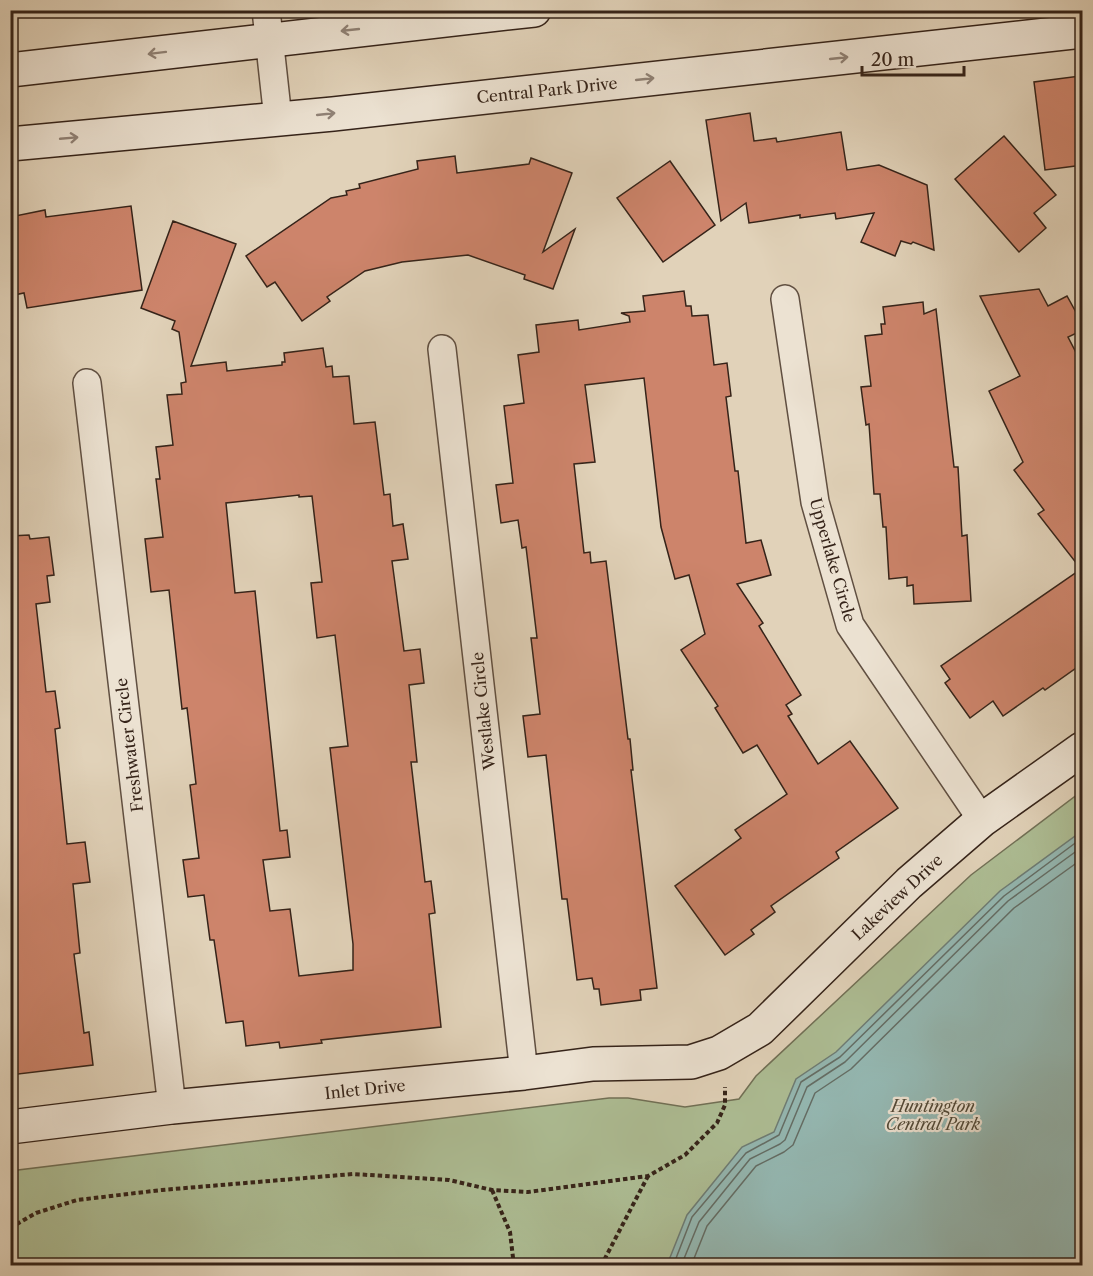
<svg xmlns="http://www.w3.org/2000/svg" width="1093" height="1276" font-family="'Libre Caslon Text',serif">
	<rect width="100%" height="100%" fill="#e1d2b9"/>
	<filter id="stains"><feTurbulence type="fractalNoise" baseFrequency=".00333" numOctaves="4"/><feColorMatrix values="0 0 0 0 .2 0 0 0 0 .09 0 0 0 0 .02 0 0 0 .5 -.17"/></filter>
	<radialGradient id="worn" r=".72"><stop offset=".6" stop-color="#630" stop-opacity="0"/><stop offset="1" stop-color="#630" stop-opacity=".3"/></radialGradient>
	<!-- green -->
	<polygon fill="#adbd94" stroke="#717056" stroke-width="1.5" points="1082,791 1082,1265 11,1265 10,1171 609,1098 628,1098 685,1107 739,1099 756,1076 971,875"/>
	<!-- water -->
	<polygon fill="#94b7b1" stroke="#6e7c74" stroke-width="1.5" points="1082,831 1082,1265 667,1265 687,1215 742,1147 774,1132 796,1079 836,1052 1000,891"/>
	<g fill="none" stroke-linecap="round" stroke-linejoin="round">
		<!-- shore -->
		<g stroke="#646d65" stroke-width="1.5">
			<polyline points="673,1266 692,1217 746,1153 779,1135 801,1082 840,1057 1004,896 1082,838"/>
			<polyline points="681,1266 699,1222 750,1159 780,1144 785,1140 807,1087 845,1062 1008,901 1082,847"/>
			<polyline points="691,1266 707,1226 756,1166 784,1152 793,1145 815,1093 851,1069 1014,908 1082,859"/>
		</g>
	</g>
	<!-- building -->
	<g fill="#cd846b" stroke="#352319" stroke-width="1.5" fill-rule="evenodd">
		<polygon points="1080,76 1083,100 1083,165 1045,170 1034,82"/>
		<polygon points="750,113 754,141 776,138 777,142 841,132 847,170 879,165 927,185 934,250 913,242 911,244 901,241 895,256 861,242 874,213 836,219 835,213 800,218 800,215 749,223 746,203 721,221 706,120"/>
		<polygon points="1004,136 1056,195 1034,213 1046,228 1019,252 955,179"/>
		<polygon points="455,156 457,173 529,164 531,158 572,173 543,252 575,229 553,289 524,279 525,275 468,255 402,262 365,271 327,297 330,301 302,321 275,282 267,287 246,256 331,198 347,195 346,191 360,188 359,184 418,169 417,161"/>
		<polygon points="670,161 715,225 663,262 617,198"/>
		<polygon points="131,206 142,290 27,308 24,293 14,295 13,291 10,292 10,217 45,210 46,217"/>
		<path d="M173,221L236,244L191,366L226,362L227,371L282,365V362H285L284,353L323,348L326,367L332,366L333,377L349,376L354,424L375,422L384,495L390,494L393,526L403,524L408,559L392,561L404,651L420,649L424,683L409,685L417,762H411L425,882L431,881L435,913L429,914L441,1027L321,1040L322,1043L280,1048L279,1042L246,1046L243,1021L226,1023L214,940H210L204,895L188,897L183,860L199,858L190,785L196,784L187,708L182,709L169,590L151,592L145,539L163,537L156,479H160L156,447L173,445L167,395L182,394L181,383L186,382L179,332L172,329L175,321L141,308ZM299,495V497L312,496L322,582L311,583L317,638L335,635L348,746L330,748L353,944V970L299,976L290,909L270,911L263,860L290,857L287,830L280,831L255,591L235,593L226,503Z"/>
		<polygon points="1039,289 1048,306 1067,296 1083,325 1083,330 1068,337 1083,366 1083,663 1045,690 1043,688 1003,716 993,701 970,718 945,683 950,679 941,666 1081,569 1038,514 1044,510 1014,470 1023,462 989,391 1020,376 980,296"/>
		<polygon points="684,291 686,306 691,306 692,316 708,315 714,365 727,363 731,396 726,397 735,471 738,471 746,543 761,540 771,575 737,584 763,623 759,626 801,695 786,705 792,714 788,716 818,764 850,741 898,808 836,852 839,858 771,906 775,912 751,930 754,934 725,955 675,886 741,838 735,830 787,794 757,745 743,753 715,708 718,706 681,650 705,634 689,575 675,579 661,527 644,378 585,385 595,462 574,464 584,553 590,552 591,563 606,561 628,739 630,739 633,770 631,770 657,988 640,990 641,1000 601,1005 599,989 594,989 592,978 577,980 567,899 562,899 546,755 528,757 523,716 540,714 531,638 537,638 526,547 522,548 518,520 501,523 496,485 513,483 504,406 524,403 518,355 539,352 536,325 578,320 579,330 630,322 629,316 621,313 645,311 643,296"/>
		<polygon points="923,302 924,314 936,309 954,467 958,467 962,536 967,535 971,601 914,604 913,585 907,586 907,577 889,579 886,527 883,527 880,494 874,494 869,424 866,425 861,387 871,386 865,336 882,334 881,324 885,324 883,307"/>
		<polygon points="29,535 30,539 49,537 54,575 47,576 50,602 36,604 46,692 55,691 60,728 55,729 67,844 85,842 90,882 73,884 80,953 74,954 84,1033 89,1032 93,1065 10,1075 10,536"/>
	</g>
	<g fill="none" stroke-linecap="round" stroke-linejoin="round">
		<!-- street casing -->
		<g stroke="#604f41" stroke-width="30">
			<g id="street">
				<polyline points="266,10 278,119"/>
				<polyline points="785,299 815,502 850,625 982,820"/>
				<polyline points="442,349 524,1073"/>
				<polyline points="87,383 172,1107"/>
			</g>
		</g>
		<!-- secondary casing -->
		<g stroke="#352319" stroke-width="36">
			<g id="secondary">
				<polyline points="10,70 534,10"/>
				<polyline points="10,144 333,114 1082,31"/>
				<polyline points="10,1127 172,1107 524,1073 593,1064 691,1062 719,1053 760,1029 909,883 982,820 1082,749"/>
			</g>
		</g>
		<!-- path -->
		<g stroke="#352319" stroke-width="4" stroke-dasharray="4.5 3" stroke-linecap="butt">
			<polyline points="492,1190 510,1232 514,1266"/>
			<polyline points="10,1228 36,1213 77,1200 162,1190 353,1174 449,1180 492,1190 528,1192 648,1176 685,1155 717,1123 725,1105 725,1087"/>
			<polyline points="601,1266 648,1176"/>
		</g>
		<!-- street -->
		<use href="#street" stroke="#ece2d2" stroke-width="27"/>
		<!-- secondary -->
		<use href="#secondary" stroke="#ece2d2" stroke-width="33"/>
	</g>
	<!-- one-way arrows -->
	<defs><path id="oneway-shaft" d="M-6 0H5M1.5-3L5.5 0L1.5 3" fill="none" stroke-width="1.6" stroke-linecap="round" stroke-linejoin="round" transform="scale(1.5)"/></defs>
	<g stroke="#908276">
		<use href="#oneway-shaft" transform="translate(350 30) rotate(174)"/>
		<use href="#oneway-shaft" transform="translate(157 53) rotate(173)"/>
		<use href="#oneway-shaft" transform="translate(839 58) rotate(-6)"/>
		<use href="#oneway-shaft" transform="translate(645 79) rotate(-6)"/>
		<use href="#oneway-shaft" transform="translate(326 114) rotate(-6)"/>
		<use href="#oneway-shaft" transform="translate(69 138) rotate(-5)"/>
	</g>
	<g text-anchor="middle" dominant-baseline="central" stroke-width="4.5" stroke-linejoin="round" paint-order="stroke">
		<!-- street labels -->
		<g font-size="16" fill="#352319" stroke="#ece2d2">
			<text transform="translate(547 90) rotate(-6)">Central Park Drive</text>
			<text transform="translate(833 560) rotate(74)">Upperlake Circle</text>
			<text transform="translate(483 711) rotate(-96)">Westlake Circle</text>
			<text transform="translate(129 745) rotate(-97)">Freshwater Circle</text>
			<text transform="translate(897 897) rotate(-43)">Lakeview Drive</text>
			<text transform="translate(365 1089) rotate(-6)">Inlet Drive</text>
		</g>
		<!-- park labels -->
		<g font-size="16" font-style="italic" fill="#534a38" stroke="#ece2d2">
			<text x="933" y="1106">Huntington<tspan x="933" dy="18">Central Park</tspan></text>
		</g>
	</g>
	<!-- margin -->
	<rect width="1093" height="1276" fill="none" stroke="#e1d2b9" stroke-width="36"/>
	<rect x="12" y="12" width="1069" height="1252" fill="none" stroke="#352319" stroke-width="3"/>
	<rect x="18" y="18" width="1057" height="1240" fill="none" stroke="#352319" stroke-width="1.5"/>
	<!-- scale -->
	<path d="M862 66v9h102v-9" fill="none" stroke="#352319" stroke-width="3"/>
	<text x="871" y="66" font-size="18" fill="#352319" stroke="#ece2d2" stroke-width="4.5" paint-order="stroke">20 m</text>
	<rect width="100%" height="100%" filter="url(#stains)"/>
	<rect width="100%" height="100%" fill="url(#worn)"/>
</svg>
